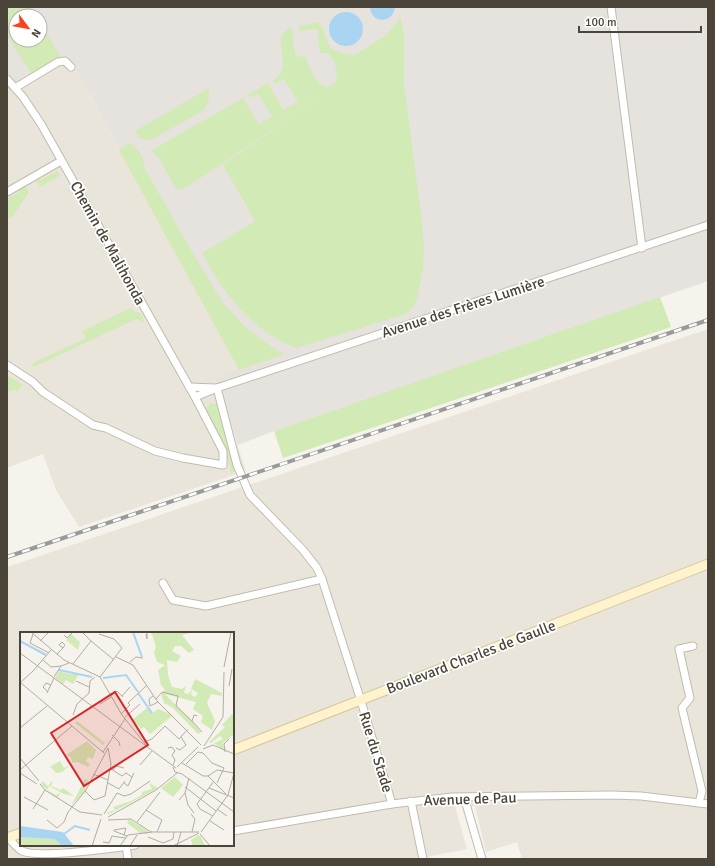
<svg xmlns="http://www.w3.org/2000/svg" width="715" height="866" font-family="Signika,sans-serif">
	<rect width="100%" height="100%" fill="#f6f3ec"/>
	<!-- residential -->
	<g fill="#eae5da" fill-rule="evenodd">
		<polygon points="68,55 239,370 215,379 246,471 79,527 56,490 43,454 7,468 7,79 14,86"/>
		<path d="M708,329V859H522L517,842L486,852L475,806H455L467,849L427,857V859H7V567ZM21,633H233V845H21Z"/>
	</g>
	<!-- industrial -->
	<path fill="#e6e2dd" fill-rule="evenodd" d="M7,7H708V281L274,431L238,445L215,379L239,369L68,55L14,86L7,79ZM16,16H40V40H16Z"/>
	<!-- green -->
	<g fill="#d2eab5">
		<polygon points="7,7 32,7 37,16 16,16 16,40 40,40 40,21 60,57 32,74 7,36"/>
		<path d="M401,17L404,38V83L422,222L424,248L423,267L417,300L412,308L406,314L296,348C251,330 225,295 202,253L255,221L223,165L345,79L222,164L183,189H178L175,187L158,156L155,155L152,150L243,98L259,125L272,116L258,94L250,98L248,95L268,83L283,110L298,102L284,79L275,84L273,81C291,68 279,53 281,36L290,27L292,29L293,42L296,57L305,56C310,68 323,102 337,79L335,63L328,53H320L317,29L299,31V26L320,22C330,47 326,52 355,55L386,35Z"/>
		<path d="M209,88V100L204,110L151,140C143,141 139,138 135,131Z"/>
		<path d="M129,143C138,150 144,155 144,167L195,257L223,303L245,327L275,349L285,354L239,370L119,150Z"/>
		<polygon points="57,171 60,176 40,187 36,180 39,179 40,180"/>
		<polygon points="25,186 29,192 13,216 7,220 7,197 9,198 19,192 18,190"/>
		<polygon points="660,297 671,327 283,458 274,431"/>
		<polygon points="131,308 135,312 140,313 145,322 136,319 34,367 31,364 86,338 82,331"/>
		<polygon points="7,375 23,385 16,392 15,389 7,392"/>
		<polygon points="211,403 215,404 217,406 235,471 231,473 225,446 206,410 207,407"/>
	</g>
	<!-- water -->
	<g fill="#a9d4f2">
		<path d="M370,7H395C393,24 371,24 370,7Z"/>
		<circle cx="346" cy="29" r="17"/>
	</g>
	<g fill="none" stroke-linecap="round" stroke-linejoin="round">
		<!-- minor casing -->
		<g stroke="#c2bbae" stroke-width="9">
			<g id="minor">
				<polyline points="611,7 642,248"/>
				<polyline points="7,79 23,97 41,124 195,397 223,451 223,465 183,458 155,451 106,428 93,425 43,392 33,382 7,365"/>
				<polyline points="15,88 58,62 65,61 71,67"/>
				<polyline points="7,192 61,161"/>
				<polyline points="189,387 215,388"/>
				<polyline points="217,388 237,465 250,495 303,550 317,568 322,579 361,701 392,804"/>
				<polyline points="195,397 217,388 708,225"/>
				<polyline points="163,583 173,600 206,606 322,579"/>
				<polyline points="693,646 679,649 690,698 682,708 702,791 699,803"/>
				<polyline points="464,797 482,859"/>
				<polyline points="411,801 423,859"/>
				<polyline points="233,831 392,804 452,797 611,795 641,796 708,804"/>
				<path d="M9,838C12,842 17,848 22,851C39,859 113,848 135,845"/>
				<polyline points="126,846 128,859"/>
			</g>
		</g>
		<!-- secondary casing -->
		<g stroke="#d6c79b" stroke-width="11">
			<g id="secondary">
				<polyline points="233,750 708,564"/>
				<polyline points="7,838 21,833"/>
			</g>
		</g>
		<!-- minor -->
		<use href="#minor" stroke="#fff" stroke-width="7"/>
		<!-- secondary -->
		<use href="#secondary" stroke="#fff3cd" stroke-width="9"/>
		<!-- rail casing -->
		<g stroke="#9a9a9a" stroke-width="4">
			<polyline id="rail" points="7,557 708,320"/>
		</g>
		<!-- rail -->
		<use href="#rail" stroke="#fff" stroke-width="2.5" stroke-dasharray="8" stroke-linecap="butt"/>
	</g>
	<g text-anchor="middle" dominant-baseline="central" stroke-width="3.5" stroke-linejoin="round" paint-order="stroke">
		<!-- street labels -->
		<g font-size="15" fill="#4b4439" stroke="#fff">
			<text transform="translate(108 243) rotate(61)">Chemin de Malihonda</text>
			<text transform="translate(463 307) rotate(-18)">Avenue des Frères Lumière</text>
			<text transform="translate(471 657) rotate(-21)">Boulevard Charles de Gaulle</text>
			<text transform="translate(376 752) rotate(73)">Rue du Stade</text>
			<text transform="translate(470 799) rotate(-2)">Avenue de Pau</text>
		</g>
	</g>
	<!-- overview -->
	<g transform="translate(20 632)">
		<rect width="214" height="214" fill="#f6f3ec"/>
		<path d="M131,0H173L162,3L174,18L169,21L161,14H155L152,19L161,24L157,30L147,28L148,43L152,55L162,57L166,54L164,61L168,62L172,58L171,63L175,65L178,61L171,57L175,47L202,61V64L191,62L187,71L195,89L192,98L181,90L183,84L173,77L176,70L145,62L172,89L181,100L178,102L153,76L144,71L141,62L145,58L141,53L138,38L145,33L137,30L134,21L136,14ZM51,2L60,10L58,18L46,8ZM39,39L49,42H59L53,52L46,48L43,52L35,46ZM127,76L133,81L138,77L153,83L130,102L124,95L121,97L112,88ZM212,82L214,84V102L203,111L204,119L194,111L203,107L200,104L191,111L189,110L205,95L202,93ZM57,89L85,111L83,113L55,91ZM67,109L76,118L73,127L68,125L66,129L70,132L68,135L57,130L52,131L55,125L52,130L51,125L46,123ZM40,129L44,136L50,133L42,140L36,141L31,135L28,136ZM155,145L163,153L153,165L141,156ZM65,147L68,148L65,159L51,174ZM33,148L31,154L41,158L43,156L54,164L44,162L29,154L27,158L36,163L40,161L38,166L28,159L21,152L22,149L28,154ZM129,151L138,156L91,181L88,182L86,181L95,178L93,175L111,169L122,163V160L132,157ZM109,187L128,199V202L120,201L107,191ZM178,203L181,205L185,214H173L171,208ZM0,205L35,207L42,214H0Z" fill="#d2eab5"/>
		<path d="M0,194L43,200L54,214H42L35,207L0,205Z" fill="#a9d4f2"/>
		<path fill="none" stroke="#a9d4f2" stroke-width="2" d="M113,0L122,25M0,9L26,23M39,38L72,45M83,46L106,43L118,60M118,61L132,81M44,202L55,194L70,198"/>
		<path fill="none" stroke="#b2ada4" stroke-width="1" d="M11,0L44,28L80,45M62,0L71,9M13,2L10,11L29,21M79,2L94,7M126,2L127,7V0M44,3L47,6L53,0M20,9L29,0M71,9L94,28M0,21L156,136M37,22L43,16L45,13L42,10L39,13L43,16M96,25L113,33L137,69L181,113M23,28L31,35L41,34M110,30L116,25L123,26M53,32L71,9M204,35L211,0M13,39L31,18M34,45L41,34L49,31M80,45L102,83L126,113M80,45L102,16L94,7M56,49L69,55M0,51L13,39M1,51L84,121M209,54L212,37M28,60L23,55L26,51L31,53M27,61L34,46M91,64L97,59L103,65M102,64L110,55M133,64L129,67L130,74L138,70M136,67L142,60L158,64L156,74L172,89L174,83L177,84M80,72L91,65M101,82L110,73L108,71L126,54M53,83L57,72L69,61L70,49L75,45M104,86L120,72M172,89L182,100M0,96L27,74M92,103L99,110L100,114M124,110L132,107L145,94L159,107L168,97M184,114L203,85L204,40M148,116L152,115L155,119L152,123L155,128L153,133M156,116L160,118L166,113L161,105M183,117L193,113L214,122M83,120L105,87M205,120L204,112L209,107M0,126L19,149M162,131L183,144H188L206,162M166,132L178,120L183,121L192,131L204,136L197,151M120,133L132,119M153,135L155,140L162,142L214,180M157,135L178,115M91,137L102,144L106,141L112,145L114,141M0,138L52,94M93,138L96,134L104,136M0,141L17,152M73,142L88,148M188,144L197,138L214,141M88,151L99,157L105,149M104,151L108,154L112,145M20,152L25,158L60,180L82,183M165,155L196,179M189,156L214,166M65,159L74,168L85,164M165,161L168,173L174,181M85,164L91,132L88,116M4,165L28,178M159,168L165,161L169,146M13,177L25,158M197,177L207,184M126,178L142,188L137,200M84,182L97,161L104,164L111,162L130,149M171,182L175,187L172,200M193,184L180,177L177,172L194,149M88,185L136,158L157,141M27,188L37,196L44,190L48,180L66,158L88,116M88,188L111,187L131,200H179M190,189L204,198M117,190L140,160M181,200L208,163L214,141M180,202L190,214M104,203L106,196L94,198V199L107,204M128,205L143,211L153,207L154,200M83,210L89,211L92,204L105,206M72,214L81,187M100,214L108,203L132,200M110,214L117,203M153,214L179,201M157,214L161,200"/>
		<path fill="#d62828" fill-opacity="0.15" stroke="#d62828" stroke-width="2" d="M95,60L128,113L64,154L31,101Z"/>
		<rect width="214" height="214" fill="none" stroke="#4b4439" stroke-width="2"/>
	</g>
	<!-- border -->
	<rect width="715" height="866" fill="none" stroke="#4b4439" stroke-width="16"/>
	<!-- north arrow -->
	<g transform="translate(28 28) rotate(122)"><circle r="19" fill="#ffffff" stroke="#b7b4b0"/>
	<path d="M0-3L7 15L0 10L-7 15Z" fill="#fc3f1d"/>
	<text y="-6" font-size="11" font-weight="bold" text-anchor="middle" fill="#4b4439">N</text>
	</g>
	<!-- scale -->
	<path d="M579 26v6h122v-6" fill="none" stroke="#4b4439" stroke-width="2"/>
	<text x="585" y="26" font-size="12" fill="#4b4439" stroke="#ffffff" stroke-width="3" paint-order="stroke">100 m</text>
</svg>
